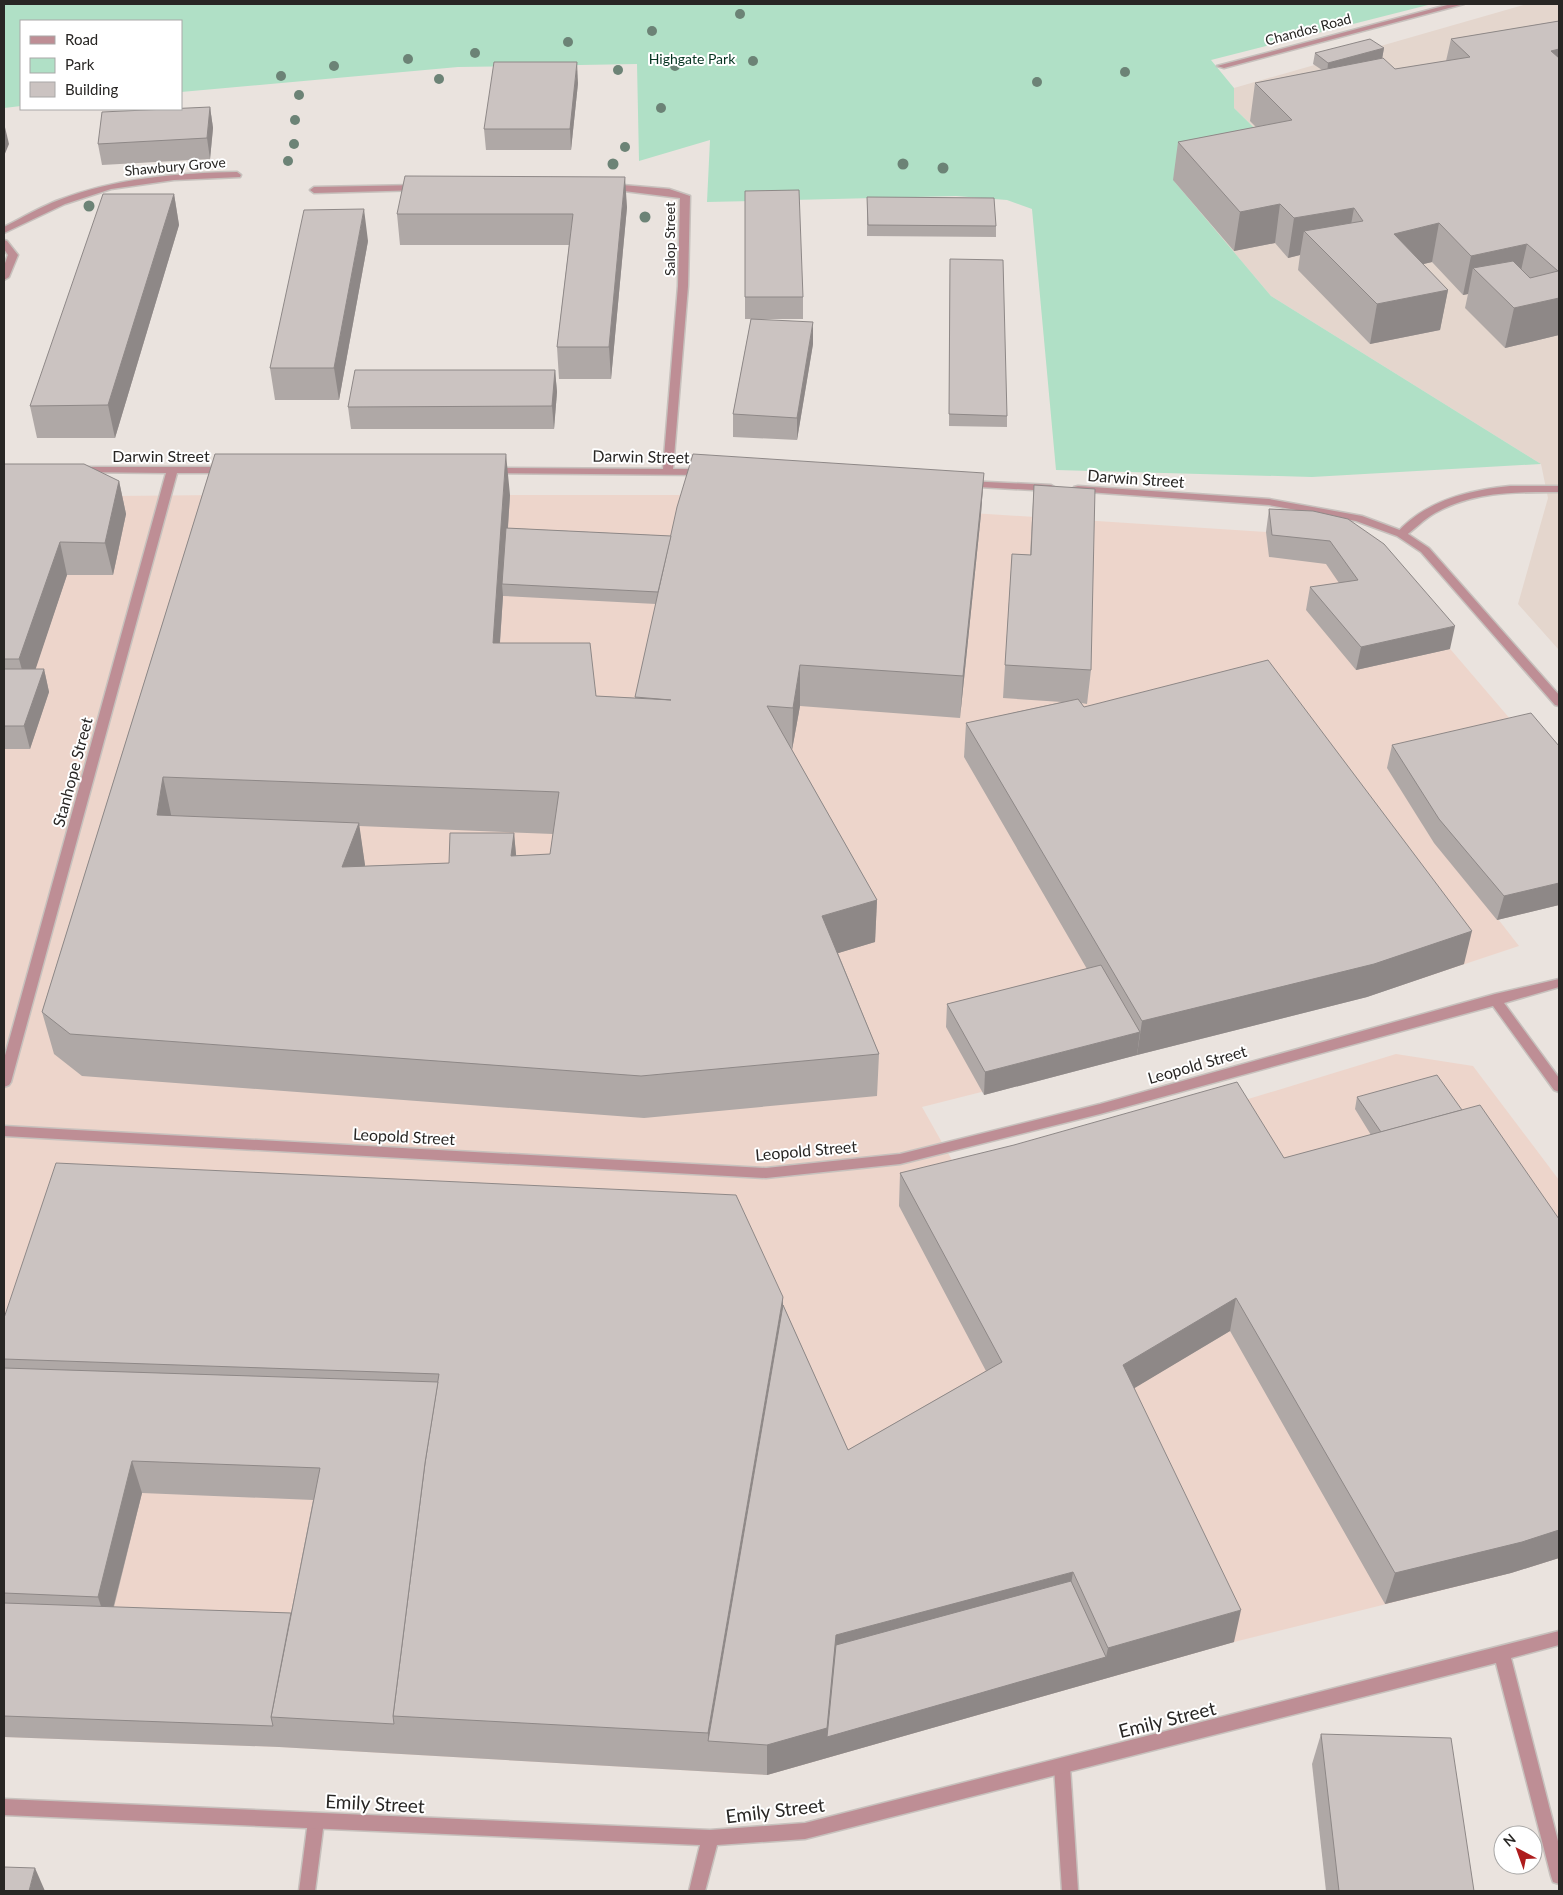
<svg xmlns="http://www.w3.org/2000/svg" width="1563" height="1895" font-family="Lato,sans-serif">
	<rect width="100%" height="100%" fill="#eae3de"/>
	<!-- industrial -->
	<polygon fill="#edd5cb" points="222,495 694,495 1266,532 1344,542 1380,567 1559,776 1559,905 1498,919 1519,946 1396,987 922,1107 966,1185 1396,1054 1473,1066 1559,1180 1559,1558 1511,1573 1234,1642 767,1775 279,1747 4,1737 4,497"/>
	<!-- built -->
	<polygon fill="#e4d6cd" points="1527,4 1559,4 1559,650 1518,604 1548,498 1541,464 1271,296 1173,180 1285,157 1234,108 1234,88"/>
	<!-- green -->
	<polygon fill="#b0e0c6" points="4,4 1432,4 1211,60 1234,88 1234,108 1285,158 1174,181 1271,296 1541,464 1312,477 1056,470 1032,209 1007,200 956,196 707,202 710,140 639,161 637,64 458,67 181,92 181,21 21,21 21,106 4,108"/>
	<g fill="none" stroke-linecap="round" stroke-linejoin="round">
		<!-- service casing -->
		<g stroke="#c7c1bd" stroke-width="3">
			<g id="service">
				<path d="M1510,486H1559V492C1516,492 1474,491 1435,513C1424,519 1415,529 1405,536L1401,537L1396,534C1424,501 1469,490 1510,486Z"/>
				<polygon points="1062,1758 1068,1761 1070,1766 1078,1891 1062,1891 1054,1766 1056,1761"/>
				<polygon points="316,1813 322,1816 324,1821 315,1891 299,1891 308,1821 310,1816"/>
			</g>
		</g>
		<!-- minor casing -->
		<g stroke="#c7c1bd" stroke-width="3">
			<g id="minor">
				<polygon points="1451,4 1464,4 1224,68 1217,66"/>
				<path d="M237,172L241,175L240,177L174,180L111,189L65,204L4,233V227C22,218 40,207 59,200C116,178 177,173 237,172Z"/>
				<polygon points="611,184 669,189 690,196 688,286 673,469 704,469 709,472 704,475 487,473 486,471 491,468 663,469 678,286 680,198 608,189 607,187"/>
				<polygon points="419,185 422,186 422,190 314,193 310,190 314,187"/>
				<polygon points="4,240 7,241 18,255 9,277 4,280 4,266 8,255 4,249"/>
				<polygon points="81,467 226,467 231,470 226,473 177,473 11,1082 9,1085 4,1087 4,1059 166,473 77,472 77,468"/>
				<polygon points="966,481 1051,485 1056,488 1051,491 962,486 961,484"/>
				<polygon points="1078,486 1269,499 1362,516 1405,532 1429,548 1559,695 1559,706 1555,705 1421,552 1397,536 1356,521 1269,505 1074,491 1074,487"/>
				<polygon points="1559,979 1559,987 1504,1003 1559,1078 1559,1092 1554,1090 1493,1006 1100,1114 900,1164 766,1178 4,1136 4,1126 766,1168 900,1154 1100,1104 1495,994"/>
				<polygon points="1559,1631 1559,1645 1511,1658 1559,1845 1559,1884 1553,1882 1551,1876 1496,1663 805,1839 717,1845 705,1891 689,1891 700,1845 4,1815 4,1799 710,1830 805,1823"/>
			</g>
		</g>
		<!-- service -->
		<use href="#service" fill="#be8e95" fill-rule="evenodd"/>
		<!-- minor -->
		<use href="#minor" fill="#be8e95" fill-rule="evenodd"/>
	</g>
	<!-- trees -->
	<g fill="#6c8376">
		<circle cx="740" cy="14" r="5"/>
		<circle cx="652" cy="31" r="5"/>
		<circle cx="568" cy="42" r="5"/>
		<circle cx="475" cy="53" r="5"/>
		<circle cx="408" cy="59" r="5"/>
		<circle cx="753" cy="61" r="5"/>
		<circle cx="334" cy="66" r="5"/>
		<circle cx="675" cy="66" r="5"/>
		<circle cx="618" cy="70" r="5"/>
		<circle cx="1125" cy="72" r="5"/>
		<circle cx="281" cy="76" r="5"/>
		<circle cx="439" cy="79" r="5"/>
		<circle cx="1037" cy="82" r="5"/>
		<circle cx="299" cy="95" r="5"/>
		<circle cx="661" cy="108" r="5"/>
		<circle cx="295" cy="120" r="5"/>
		<circle cx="294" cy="144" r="5"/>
		<circle cx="625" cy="147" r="5"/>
		<circle cx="288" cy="161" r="5"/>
		<circle cx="613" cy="164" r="5.5"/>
		<circle cx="903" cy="164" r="5.5"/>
		<circle cx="943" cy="168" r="5.5"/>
		<circle cx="89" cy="206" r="5.5"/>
		<circle cx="645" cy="217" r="5.5"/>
	</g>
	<!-- wall -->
	<g fill="#afa8a6" fill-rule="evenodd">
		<polygon points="1559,21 1559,335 1505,348 1465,308 1468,294 1463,295 1432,262 1423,264 1448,290 1440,330 1370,344 1298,270 1300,255 1288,258 1275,243 1234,251 1173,180 1178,142 1256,127 1250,121 1255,83 1322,70 1313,64 1315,53 1384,48 1382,59 1395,69 1446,61 1451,39"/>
		<polygon points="578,83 571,150 486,150 484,129"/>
		<polygon points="210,107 213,128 210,159 102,165 98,144"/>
		<polygon points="745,191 803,297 803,319 759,319 813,344 797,440 733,437 733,414 751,319 745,319"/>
		<polygon points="174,194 179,225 115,438 37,438 30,406"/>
		<polygon points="867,197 996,226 996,237 867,236"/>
		<polygon points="627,207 611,379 559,379 557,347 569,245 400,245 397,214"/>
		<polygon points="368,241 339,400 275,400 270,368"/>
		<polygon points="950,259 1007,416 1007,427 949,426"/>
		<polygon points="555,370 557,392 554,429 351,429 348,407"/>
		<path d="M215,454L510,495L508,528L671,536L984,473L981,514L960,718L800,706L792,750L877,900L875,942L838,953L879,1054L877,1096L644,1118L82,1076L54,1054L42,1012ZM503,596L656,604L635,698L596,696L500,643ZM359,826L553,834L550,854L516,856L514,833L449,863L365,866Z"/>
		<polygon points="4,464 119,481 126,514 113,575 67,575 35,669 44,669 49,692 30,749 4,749"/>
		<polygon points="1034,485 1091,670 1087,704 1081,703 1084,707 1464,964 1367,997 1137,1055 984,1095 946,1027 947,1004 1087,969 964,757 966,723 1062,702 1003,698 1012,554 1030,555"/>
		<polygon points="1269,509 1313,511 1450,649 1356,670 1306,610 1310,587 1339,583 1326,564 1269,557 1266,532"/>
		<polygon points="1392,745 1559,746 1559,905 1497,920 1434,843 1387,768"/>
		<path d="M1357,1097L1462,1110L1559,1219V1558L1511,1573L1385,1604L1230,1331L1134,1388L1234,1642L767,1775L279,1747L4,1737V1318L783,1297V1305L848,1450L986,1371L899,1206L900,1173L1284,1158L1371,1135L1355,1109ZM142,1493L313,1500L291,1613L114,1607Z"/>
		<polygon points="1321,1734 1474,1891 1326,1891 1312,1764"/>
	</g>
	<!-- shaded-wall -->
	<g fill="#8e8887">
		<polygon points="1384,48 1382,59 1327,74 1328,63"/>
		<polygon points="1559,49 1559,85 1551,51"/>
		<polygon points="577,62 578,83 571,150 570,129"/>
		<polygon points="210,107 213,128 210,159 207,138"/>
		<polygon points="4,123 9,144 4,156"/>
		<polygon points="625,177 627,207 611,379 609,347"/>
		<polygon points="174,194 179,225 115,438 108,405"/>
		<polygon points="1280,204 1275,243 1234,251 1240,212"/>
		<polygon points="1354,208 1347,247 1304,231 1300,255 1288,258 1294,218"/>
		<polygon points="364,209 368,241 339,400 334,368"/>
		<polygon points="1439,223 1432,262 1387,273 1394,234"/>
		<polygon points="1527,244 1518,284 1473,268 1468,294 1463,295 1471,256"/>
		<polygon points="1448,290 1440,330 1370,344 1377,304"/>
		<polygon points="1559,298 1559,335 1505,348 1514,308"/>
		<polygon points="813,322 813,344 797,440 797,418"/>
		<polygon points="555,370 557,392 554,429 552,406"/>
		<polygon points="506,454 510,495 504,584 502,584 503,596 497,684 493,643"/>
		<polygon points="984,473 981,514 960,718 963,676"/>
		<polygon points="119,481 126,514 113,575 105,543"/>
		<polygon points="60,542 67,575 28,692 19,659"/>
		<polygon points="1455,626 1450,649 1356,670 1361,647"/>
		<polygon points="800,665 800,706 792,750 793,708"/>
		<polygon points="44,669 49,692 30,749 24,726"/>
		<polygon points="163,777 172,819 157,815"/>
		<polygon points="359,823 365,865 348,909 342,867"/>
		<polygon points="514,833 518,875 511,856"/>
		<polygon points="1559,883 1559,905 1497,920 1504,896"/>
		<polygon points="877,900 875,942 822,958 822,916"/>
		<polygon points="1472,931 1464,964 1367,997 1137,1055 1142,1021"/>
		<polygon points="1140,1032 1137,1055 984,1095 985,1072"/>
		<polygon points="783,1297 783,1338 708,1741 708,1733"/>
		<polygon points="1236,1298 1230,1331 1118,1398 1123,1365"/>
		<polygon points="132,1461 142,1493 108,1628 98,1597"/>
		<polygon points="1559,1530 1559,1558 1511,1573 1385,1604 1395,1573"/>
		<polygon points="1073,1572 1068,1603 1106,1657 1108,1648 1241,1610 1234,1642 767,1775 767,1745 836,1635"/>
		<polygon points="35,1868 45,1891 29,1891"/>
	</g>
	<!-- building -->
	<g fill="#cbc3c1" stroke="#8e8887" fill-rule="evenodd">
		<polygon points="1559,21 1559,49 1551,51 1559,58 1559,298 1514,308 1473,268 1513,261 1530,278 1558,271 1527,244 1471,256 1439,223 1394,234 1448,290 1377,304 1304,231 1363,221 1354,208 1294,218 1280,204 1240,212 1178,142 1292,120 1255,83 1383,58 1395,69 1470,57 1451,39"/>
		<polygon points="1370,39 1384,48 1328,63 1315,53"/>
		<polygon points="494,62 577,62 570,129 484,129"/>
		<polygon points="210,107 207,138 98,144 102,112"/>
		<polygon points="405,176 625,177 609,347 557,347 573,214 397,214"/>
		<polygon points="799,190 803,297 745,297 745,191"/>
		<polygon points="103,194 174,194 108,405 30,406"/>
		<polygon points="867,197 994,198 996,226 868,225"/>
		<polygon points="364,209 334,368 270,368 304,210"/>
		<polygon points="950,259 1003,260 1007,416 949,414"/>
		<polygon points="751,319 813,322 797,418 733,414"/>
		<polygon points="355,370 555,370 552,406 348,407"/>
		<path d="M215,454H506L493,643H590L596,696L671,700L635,697L677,507L693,454L984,473L963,676L800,665L793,708L767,706L877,900L822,916L879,1054L641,1076L70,1034L42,1012ZM163,777L559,792L550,854L511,856L514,833H450L449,863L342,867L359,823L157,815Z"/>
		<polygon points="4,464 84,464 119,481 105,543 60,542 19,659 4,659"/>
		<polygon points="1034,485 1095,489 1091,670 1005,665 1012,554 1031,555"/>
		<polygon points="1269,509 1313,511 1348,519 1384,544 1455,626 1361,647 1310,587 1358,580 1330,541 1272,535"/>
		<polygon points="506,528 671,536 658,592 502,584"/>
		<polygon points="1268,660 1472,931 1374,964 1142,1021 966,723 1078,699 1084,707"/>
		<polygon points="4,669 44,669 24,726 4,726"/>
		<polygon points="1531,713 1559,746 1559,883 1504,896 1439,819 1392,745"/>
		<polygon points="1101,965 1140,1032 985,1072 947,1004"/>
		<polygon points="1437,1075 1462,1110 1381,1132 1357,1097"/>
		<polygon points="1237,1082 1284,1158 1480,1105 1559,1219 1559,1530 1522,1542 1395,1573 1236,1298 1123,1365 1241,1610 1108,1648 1073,1572 836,1635 827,1728 767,1745 708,1741 783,1305 848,1450 1002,1362 900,1173 1014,1145"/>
		<polygon points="56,1163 736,1195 783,1297 708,1733 393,1716 425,1463 439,1374 4,1359 4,1318"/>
		<polygon points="4,1368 438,1382 425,1463 393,1716 394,1724 271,1717 320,1468 132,1461 98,1597 4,1593"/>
		<polygon points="1071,1581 1106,1657 827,1737 836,1645"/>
		<polygon points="4,1603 291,1613 271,1717 273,1726 4,1716"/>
		<polygon points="1321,1734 1451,1738 1474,1891 1339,1891"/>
		<polygon points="4,1867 35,1868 29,1891 4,1891"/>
	</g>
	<g text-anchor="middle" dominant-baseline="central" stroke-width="4" stroke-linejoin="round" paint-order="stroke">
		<!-- far-street labels -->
		<g font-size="14" fill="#282624" stroke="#fff">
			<text transform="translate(1308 29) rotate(-15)">Chandos Road</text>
			<text transform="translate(175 166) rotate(-5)">Shawbury Grove</text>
			<text transform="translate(669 239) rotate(-90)">Salop Street</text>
		</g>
		<!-- far-park labels -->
		<g font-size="14" fill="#053421" stroke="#fff">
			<text x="692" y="58">Highgate Park</text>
		</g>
		<!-- street labels -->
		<g font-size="16" fill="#282624" stroke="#fff">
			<text x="161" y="455">Darwin Street</text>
			<text transform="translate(641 456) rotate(1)">Darwin Street</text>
			<text transform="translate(1136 478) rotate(4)">Darwin Street</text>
			<text transform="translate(72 772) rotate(-75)">Stanhope Street</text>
			<text transform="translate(1197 1064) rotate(-16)">Leopold Street</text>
			<text transform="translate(404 1136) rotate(3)">Leopold Street</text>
			<text transform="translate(806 1150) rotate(-5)">Leopold Street</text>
		</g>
		<!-- near-street labels -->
		<g font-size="19" fill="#282624" stroke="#fff">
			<text transform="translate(1167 1719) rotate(-14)">Emily Street</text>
			<text transform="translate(375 1803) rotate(3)">Emily Street</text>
			<text transform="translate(775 1810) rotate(-7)">Emily Street</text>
		</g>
	</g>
	<!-- border -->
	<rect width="1563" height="1895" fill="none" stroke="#282624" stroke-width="10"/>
	<!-- legend -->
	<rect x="20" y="20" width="162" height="90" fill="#ffffff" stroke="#a9a8a7"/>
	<rect x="30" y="36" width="25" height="8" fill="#be8e95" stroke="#a9a8a7"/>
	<text x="65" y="45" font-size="15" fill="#282624">Road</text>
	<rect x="30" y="58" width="25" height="15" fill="#b0e0c6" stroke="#a9a8a7"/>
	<text x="65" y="70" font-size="15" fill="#282624">Park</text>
	<rect x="30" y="82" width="25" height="15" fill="#cbc3c1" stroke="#a9a8a7"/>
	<text x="65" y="95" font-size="15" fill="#282624">Building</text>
	<!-- north arrow -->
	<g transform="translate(1518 1850) rotate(319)"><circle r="24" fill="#ffffff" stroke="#a9a8a7"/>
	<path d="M0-4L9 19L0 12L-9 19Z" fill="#ae1c1d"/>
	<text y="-8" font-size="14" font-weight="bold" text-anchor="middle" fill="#282624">N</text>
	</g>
</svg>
